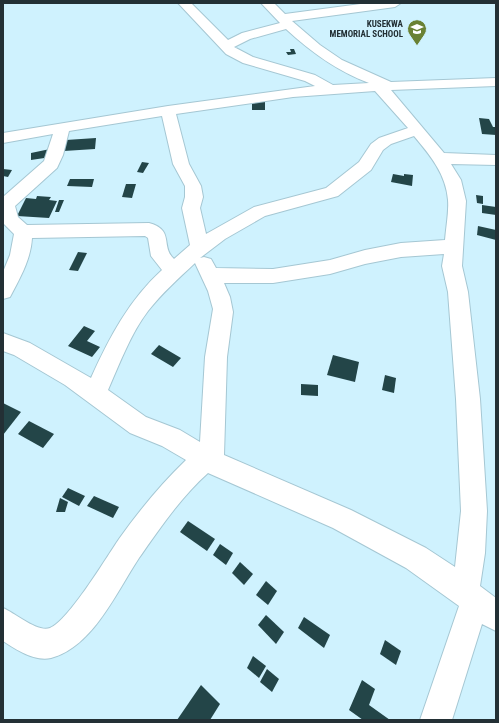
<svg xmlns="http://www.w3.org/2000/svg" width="499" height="723" font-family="'Roboto Condensed',sans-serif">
	<rect width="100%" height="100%" fill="#cff2fe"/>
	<!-- building -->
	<g fill="#234548">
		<polygon points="290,49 294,49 296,54 288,55 286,52 291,52"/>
		<rect x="252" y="102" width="13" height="8"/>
		<polygon points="479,118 489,119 493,127 496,127 496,135 482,134"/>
		<polygon points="96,138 95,149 64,151 66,140"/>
		<polygon points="50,149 51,157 31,160 31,153"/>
		<polygon points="142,162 149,163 143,173 137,172"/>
		<polygon points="3,169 12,170 8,177 3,176"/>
		<polygon points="393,174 404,176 404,174 413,175 412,186 391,182"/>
		<polygon points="70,179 94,179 92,187 67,186"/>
		<polygon points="126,184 136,184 132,198 122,197"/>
		<polygon points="476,195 483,196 483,204 477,203"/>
		<polygon points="37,196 51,197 49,200 57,201 49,218 17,216 26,198 36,199"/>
		<polygon points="59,200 64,200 59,212 55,212"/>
		<polygon points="482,205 496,207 496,215 482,213"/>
		<polygon points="478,226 496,230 496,240 477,235"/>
		<polygon points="78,252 87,253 78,271 69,270"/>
		<polygon points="84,326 95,331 87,341 100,347 92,357 68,346"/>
		<polygon points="159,345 181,358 173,367 151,354"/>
		<polygon points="333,355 359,362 355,382 327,375"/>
		<polygon points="385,375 396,378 394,393 382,390"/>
		<polygon points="301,384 318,385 318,396 301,395"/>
		<polygon points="3,403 21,412 3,435"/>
		<polygon points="29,421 54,434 43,448 18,434"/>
		<polygon points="68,488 85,496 79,506 62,497"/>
		<polygon points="94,496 119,507 113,518 87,506"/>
		<polygon points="60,498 68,502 65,512 56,512"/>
		<polygon points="188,521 215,539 207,551 180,532"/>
		<polygon points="220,544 233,553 226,565 213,555"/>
		<polygon points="240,562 253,574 244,585 232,573"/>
		<polygon points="266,581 277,591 268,605 256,595"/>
		<polygon points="266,615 284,632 276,644 258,625"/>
		<polygon points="304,617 330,635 324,648 298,628"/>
		<polygon points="385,640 401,651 396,665 380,654"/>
		<polygon points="253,656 266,666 259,678 247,668"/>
		<polygon points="267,669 279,679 272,692 260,682"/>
		<polygon points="362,680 375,689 369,705 390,720 363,720 349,710"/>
		<polygon points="201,685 220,704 210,720 177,720"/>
	</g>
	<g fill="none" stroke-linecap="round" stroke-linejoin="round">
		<!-- minor casing -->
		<g stroke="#a5c7d3" stroke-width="2">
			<path id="minor" d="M178,3H191L228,40L242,33L280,23L261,3H274L285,14L368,3H401L395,7L292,21L320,45L342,60L391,82L496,78V86L391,90L444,153L496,155V165L451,164L461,180L466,201L462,266L468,292L480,399L487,511L485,553L480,586L496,598V631L482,624L452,720H420L459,606L406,568L333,528L208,473C181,497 160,528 139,558C117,591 93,647 51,658C35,662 15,649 3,641V608C15,613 38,633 50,628C69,620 106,558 119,539C139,511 161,484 186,460L162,446L130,433L65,385L14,355L3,351V333L30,343L91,378C109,338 129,300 162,270L151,256L148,238L145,236L32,238C31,259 20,278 10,297L3,299V272L10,255L14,234L3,223V197L44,161L53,134L3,143V133L168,106L315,86L305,81L243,63L226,54ZM286,29C311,52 337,71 369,83L333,85L315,75L253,57L234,47L250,39ZM375,91L408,128L379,138L371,144L359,162L326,188L254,207L206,234L200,208L203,197L201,186L189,164L176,114L293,97ZM162,116L173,164L185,186V197L182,208L190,245L174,259C160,246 175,230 149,223L27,225L18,217L15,206L57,168L63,155L69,131ZM414,136C430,155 446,174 448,200C449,212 446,227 445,240L401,243L365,250L330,260L273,269L216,268L211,259L204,257L200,258L225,239L265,216L338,196L371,170L383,150L391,144ZM444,254L442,266L448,292L456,399L461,511L455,567L426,548L351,510L224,455L227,357L233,312L230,297L224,283H273L330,274L365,264L401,257ZM195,263L208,291L213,309L205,357L200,442L180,430L146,417L108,390C119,365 131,333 148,311C162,293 179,278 195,263Z"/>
		</g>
		<!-- minor -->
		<use href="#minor" fill="#fff" fill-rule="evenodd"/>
	</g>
	<!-- icons -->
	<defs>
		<g id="school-pin" transform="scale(1)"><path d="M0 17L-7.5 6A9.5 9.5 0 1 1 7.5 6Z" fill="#698134" stroke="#cff2fe"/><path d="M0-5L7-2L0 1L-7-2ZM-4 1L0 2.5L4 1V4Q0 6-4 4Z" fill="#fff"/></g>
	</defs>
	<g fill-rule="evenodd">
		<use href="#school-pin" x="417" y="29"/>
	</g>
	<g text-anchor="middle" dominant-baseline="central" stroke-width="4" stroke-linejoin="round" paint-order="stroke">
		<!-- far-poi labels -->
		<g font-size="9" font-weight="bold" fill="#233035" stroke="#cff2fe" text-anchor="end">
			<text x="403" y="24">KUSEKWA<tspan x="403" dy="10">MEMORIAL SCHOOL</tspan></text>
		</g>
	</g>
	<!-- border -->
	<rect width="499" height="723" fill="none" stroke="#233035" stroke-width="8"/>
</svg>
